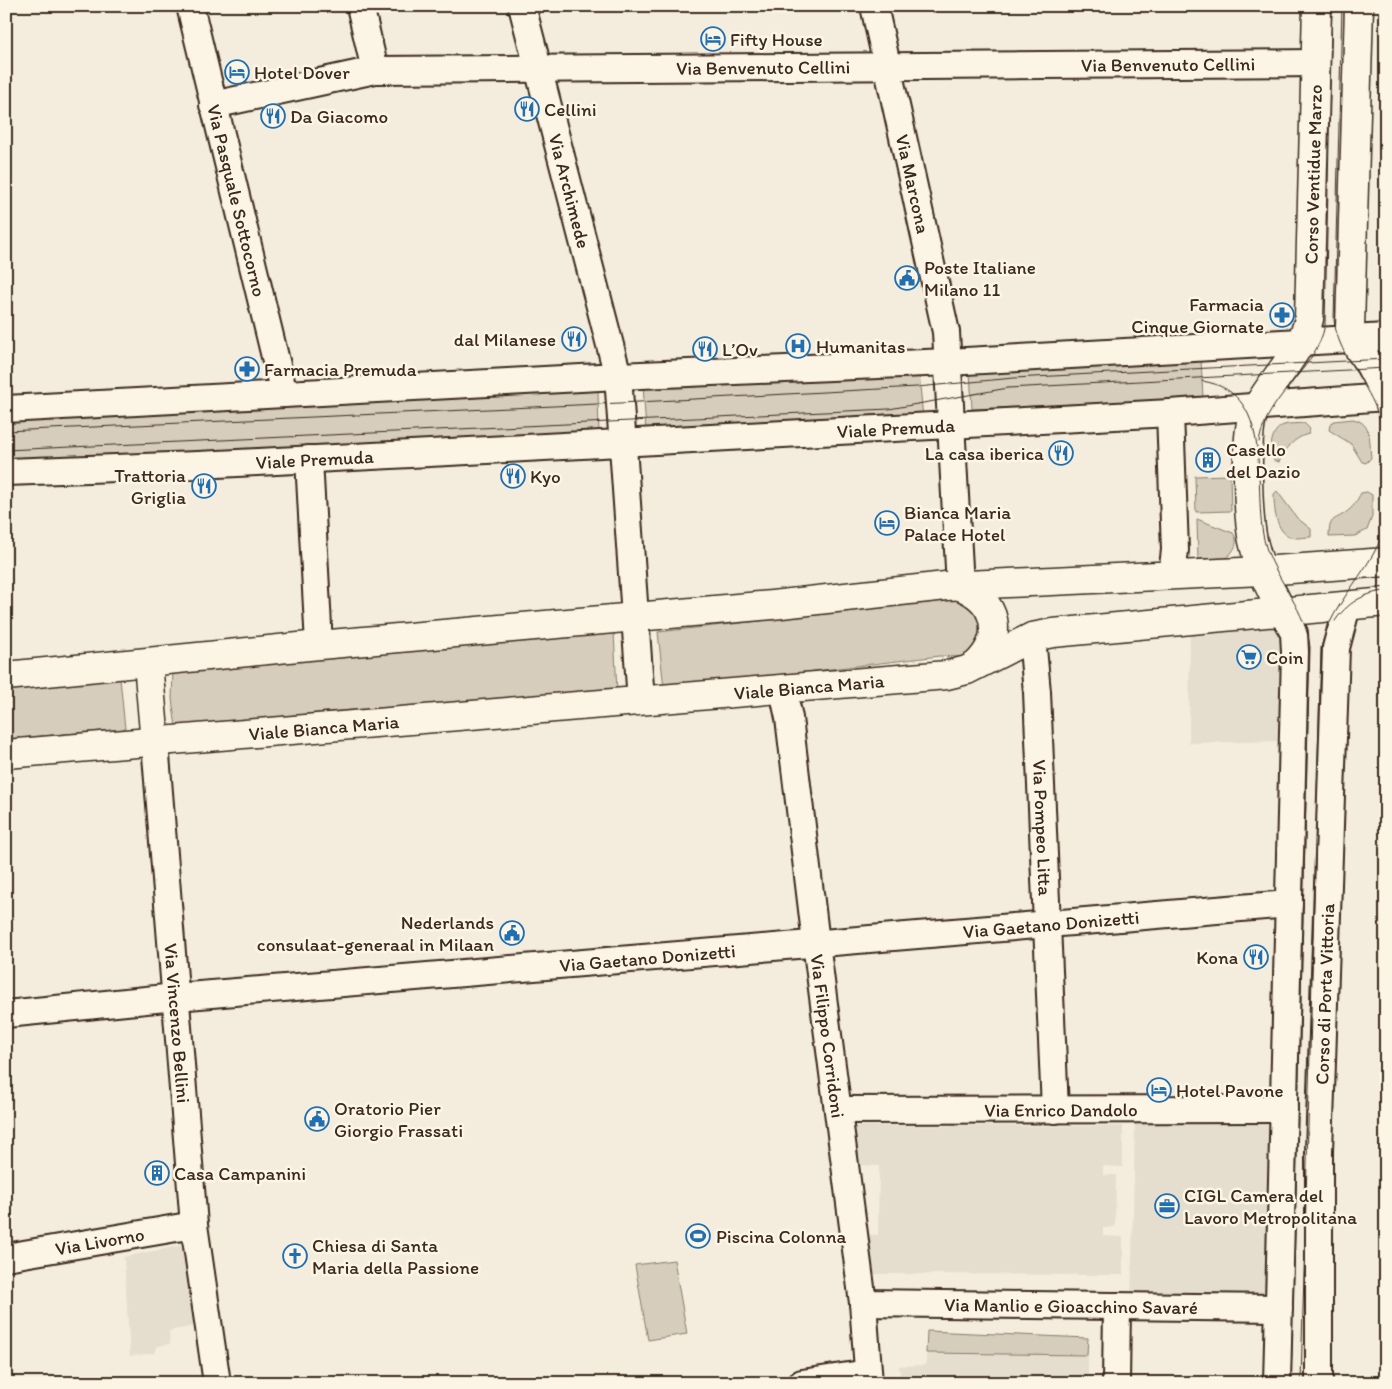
<svg xmlns="http://www.w3.org/2000/svg" width="1392" height="1389" font-family="Itim,sans-serif">
	<rect width="100%" height="100%" fill="#f4eddd"/>
	<filter id="ink" filterUnits="userSpaceOnUse"><feTurbulence type="fractalNoise" baseFrequency=".02" numOctaves="2"/><feDisplacementMap in="SourceGraphic" scale="10" xChannelSelector="R" yChannelSelector="G"/><feConvolveMatrix kernelMatrix="1 2 1 2 8 2 1 2 1" color-interpolation-filters="sRGB"/></filter>
	<g filter="url(#ink)">
		<!-- built -->
		<g fill="#e5ddce">
			<polygon points="1279,609 1292,741 1189,743 1190,620"/>
			<polygon points="1284,1110 1281,1306 1131,1303 1135,1125 1132,1111"/>
			<polygon points="852,1126 1123,1126 1123,1167 1103,1166 1103,1175 1116,1175 1115,1227 1103,1228 1103,1236 1123,1237 1123,1275 870,1274 865,1234 878,1235 879,1166 857,1165"/>
			<polygon points="183,1245 195,1326 169,1331 170,1344 158,1346 154,1353 130,1356 124,1257"/>
			<polygon points="927,1331 1088,1338 1088,1383 901,1383 899,1366 926,1365"/>
		</g>
		<!-- green -->
		<g fill="#d6cdbd" stroke="#887c6e">
			<polygon points="1201,359 1203,398 972,409 970,370"/>
			<polygon points="919,373 923,419 646,432 643,384"/>
			<polygon points="598,390 599,436 6,462 6,421"/>
			<path d="M1353,419C1373,423 1369,442 1371,458L1366,463L1362,462L1351,444L1329,430L1330,424L1334,421Z"/>
			<path d="M1304,423L1310,429L1308,434C1292,439 1287,448 1279,462L1274,461C1269,450 1270,430 1284,425C1289,423 1298,424 1304,423Z"/>
			<polygon points="1230,475 1231,511 1196,512 1195,476"/>
			<path d="M1277,491L1297,518L1311,529V537C1305,537 1296,539 1291,537C1275,532 1274,507 1274,494Z"/>
			<path d="M1367,492L1372,495V517L1367,530L1355,536L1329,537C1329,515 1335,522 1349,510C1355,505 1357,500 1361,493Z"/>
			<path d="M1197,519L1233,533C1240,543 1234,550 1227,558L1198,559Z"/>
			<path d="M953,600C969,601 984,616 981,633C980,639 975,646 972,652L960,657L939,656L664,689L658,632Z"/>
			<polygon points="614,632 617,691 325,712 176,727 172,699 173,670"/>
			<polygon points="120,678 125,729 6,739 6,690"/>
			<polygon points="674,1260 687,1334 648,1340 635,1265"/>
			<polygon points="927,1331 1088,1338 1087,1355 926,1353"/>
		</g>
		<g fill="none" stroke-linecap="round" stroke-linejoin="round">
			<!-- minor casing -->
			<g stroke="#3b2a1e" stroke-width="30">
				<g id="minor">
					<path id="s1" d="M190,6L284,394"/>
					<polyline points="360,6 375,70"/>
					<path id="s2" d="M522,6L618,376L641,701"/>
					<path id="s3" d="M874,6L946,332L960,586"/>
					<path id="s4" d="M213,105L375,70L1316,63"/>
					<polyline points="6,409 618,376 948,362 1386,337"/>
					<polyline points="1170,413 1175,550 1172,575"/>
					<polyline points="309,459 319,645"/>
					<path id="s5" d="M6,472L198,465L601,444L1170,413L1386,397"/>
					<path id="s6" d="M1032,637L1037,692L1055,1110"/>
					<path id="s7" d="M783,690L789,718L816,943L863,1303L869,1383"/>
					<path id="s8" d="M155,743L194,1225L217,1383"/>
					<path id="s9" d="M6,1014L176,997L1289,904"/>
					<path id="s10" d="M839,1110L1284,1109"/>
					<path id="s11" d="M6,1257L194,1225"/>
					<path id="s12" d="M863,1303L1279,1308"/>
					<polyline points="802,1383 868,1373"/>
					<polyline points="1116,1383 1117,1306"/>
					<polyline points="1277,1383 1295,652 1294,633 1282,612"/>
					<path id="s13" d="M1319,1383V1151L1336,648L1347,606"/>
				</g>
			</g>
			<!-- major casing -->
			<g stroke="#3b2a1e" stroke-width="31">
				<g id="major">
					<polyline points="1359,6 1350,328 1352,339 1370,365 1386,396"/>
					<path d="M960,586C997,600 1006,637 976,665"/>
					<path id="s14" d="M1282,612C1271,590 1260,569 1254,545C1248,523 1244,432 1254,413C1270,381 1301,354 1309,319L1317,6"/>
					<polyline points="148,663 155,743"/>
					<polyline points="6,676 319,645 772,605 946,586 1262,571 1386,562"/>
					<path id="s15" d="M6,754L947,675L967,670L1032,637L1053,633L1386,602"/>
				</g>
			</g>
			<!-- minor -->
			<use href="#minor" stroke="#fcf5e5" stroke-width="26"/>
			<!-- major -->
			<use href="#major" stroke="#fcf5e5" stroke-width="28"/>
			<!-- tram -->
			<g stroke="#3b2a1e" stroke-width="1">
				<path d="M1342,6L1334,320C1338,353 1361,375 1374,404C1386,429 1384,460 1386,488"/>
				<path d="M1202,381C1282,393 1248,498 1267,550C1279,583 1306,612 1310,647L1291,1383"/>
				<polyline points="6,431 620,403 917,387 1014,378 1386,359"/>
				<path d="M1259,442C1267,394 1316,371 1325,325L1332,6"/>
				<polyline points="6,450 889,409 1008,388 1386,368"/>
				<path d="M1335,621C1346,604 1365,592 1386,591"/>
				<path d="M1301,1383L1321,648C1332,599 1375,569 1386,523"/>
			</g>
		</g>
	</g>
	<!-- icons -->
	<defs>
		<g id="hotel-ring" transform="scale(1.25)"><circle r="9.5" fill="#fcf5e5" stroke="#1f6fb2" stroke-width="1.5"/><path d="M-6-4.5h1.5V1H6V5H4.5V3h-9V5H-6ZM-4 0a1.8 1.8 0 1 1 3.6 0ZM.5 0V-2.5h3Q6-2.5 6 0Z" fill="#1f6fb2"/></g>
		<g id="restaurant-ring" transform="scale(1.25)"><circle r="9.5" fill="#fcf5e5" stroke="#1f6fb2" stroke-width="1.5"/><path d="M-5-6h1v4h1v-4h1v4h1v-4h1v5L-1.5 .5V6h-2V.5L-5-1ZM5-6V6H3V1.5H1.5Q1.5-4 5-6Z" fill="#1f6fb2"/></g>
		<g id="civic-ring" transform="scale(1.25)"><circle r="9.5" fill="#fcf5e5" stroke="#1f6fb2" stroke-width="1.5"/><path d="M-.6-6.5H3V-4.5H.6V-3L4-1V1h2V6H-6V1h2V-1L-.6-3ZM-1.2 2.5V6h2.4V2.5Z" fill="#1f6fb2"/></g>
		<g id="pharmacy-ring" transform="scale(1.25)"><circle r="9.5" fill="#fcf5e5" stroke="#1f6fb2" stroke-width="1.5"/><path d="M-2-6h4v4h4v4h-4v4h-4v-4h-4v-4h4Z" fill="#1f6fb2"/></g>
		<g id="hospital-ring" transform="scale(1.25)"><circle r="9.5" fill="#fcf5e5" stroke="#1f6fb2" stroke-width="1.5"/><path d="M-5-5h3v3.5h4V-5h3V5h-3V1.5h-4V5h-3Z" fill="#1f6fb2"/></g>
		<g id="building-ring" transform="scale(1.25)"><circle r="9.5" fill="#fcf5e5" stroke="#1f6fb2" stroke-width="1.5"/><path d="M-4-6H4V6H1V3H-1V6H-4ZM-2.5-4.3h1.7v1.8h-1.7ZM.8-4.3h1.7v1.8H.8ZM-2.5-1h1.7V.8h-1.7ZM.8-1h1.7V.8H.8Z" fill="#1f6fb2"/></g>
		<g id="supermarket-ring" transform="scale(1.25)"><circle r="9.5" fill="#fcf5e5" stroke="#1f6fb2" stroke-width="1.5"/><path d="M-6-5.5h2.5l.6 2H6L4.5 2H-2.5L-4.4-4H-6ZM-1.5 3.2a1.3 1.3 0 1 0 .1 0ZM3 3.2a1.3 1.3 0 1 0 .1 0Z" fill="#1f6fb2"/></g>
		<g id="office-ring" transform="scale(1.25)"><circle r="9.5" fill="#fcf5e5" stroke="#1f6fb2" stroke-width="1.5"/><path d="M-6-3h4V-5.5h4V-3h4V5H-6ZM-1-4.5V-3h2v-1.5ZM-6 0V1H6V0Z" fill="#1f6fb2"/></g>
		<g id="stadium-ring" transform="scale(1.25)"><circle r="9.5" fill="#fcf5e5" stroke="#1f6fb2" stroke-width="1.5"/><path d="M0-5a6.5 5 0 1 0 0 10a6.5 5 0 1 0 0-10ZM-3.5-1.8h7v3.6h-7Z" fill="#1f6fb2"/></g>
		<g id="church-ring" transform="scale(1.25)"><circle r="9.5" fill="#fcf5e5" stroke="#1f6fb2" stroke-width="1.5"/><path d="M-1.2-6h2.4v3.5h3.3v2.4h-3.3V6h-2.4V-.1h-3.3v-2.4h3.3Z" fill="#1f6fb2"/></g>
	</defs>
	<g fill-rule="evenodd">
		<use href="#hotel-ring" x="713" y="39"/>
		<use href="#hotel-ring" x="237" y="72"/>
		<use href="#restaurant-ring" x="527" y="109"/>
		<use href="#restaurant-ring" x="273" y="116"/>
		<use href="#civic-ring" x="907" y="278"/>
		<use href="#pharmacy-ring" x="1282" y="315"/>
		<use href="#restaurant-ring" x="574" y="339"/>
		<use href="#hospital-ring" x="798" y="346"/>
		<use href="#restaurant-ring" x="705" y="349"/>
		<use href="#pharmacy-ring" x="247" y="369"/>
		<use href="#restaurant-ring" x="1061" y="453"/>
		<use href="#building-ring" x="1208" y="460"/>
		<use href="#restaurant-ring" x="513" y="476"/>
		<use href="#restaurant-ring" x="204" y="486"/>
		<use href="#hotel-ring" x="887" y="523"/>
		<use href="#supermarket-ring" x="1249" y="657"/>
		<use href="#civic-ring" x="512" y="933"/>
		<use href="#restaurant-ring" x="1256" y="957"/>
		<use href="#hotel-ring" x="1159" y="1090"/>
		<use href="#civic-ring" x="317" y="1119"/>
		<use href="#building-ring" x="157" y="1173"/>
		<use href="#office-ring" x="1167" y="1206"/>
		<use href="#stadium-ring" x="698" y="1236"/>
		<use href="#church-ring" x="295" y="1256"/>
	</g>
	<g text-anchor="middle" dominant-baseline="central" stroke-width="5" stroke-linejoin="round" paint-order="stroke">
		<!-- poi labels -->
		<g font-size="19" fill="#3b2a1e" stroke="#fcf5e5" text-anchor="start">
			<text x="730" y="39">Fifty House</text>
			<text x="254" y="72">Hotel Dover</text>
			<text x="544" y="109">Cellini</text>
			<text x="290" y="116">Da Giacomo</text>
			<text x="924" y="267">Poste Italiane<tspan x="924" dy="22">Milano 11</tspan></text>
			<text x="1264" y="304" text-anchor="end">Farmacia<tspan x="1264" dy="22">Cinque Giornate</tspan></text>
			<text x="556" y="339" text-anchor="end">dal Milanese</text>
			<text x="816" y="346">Humanitas</text>
			<text x="722" y="349">L’Ov</text>
			<text x="264" y="369">Farmacia Premuda</text>
			<text x="1226" y="449">Casello<tspan x="1226" dy="22">del Dazio</tspan></text>
			<text x="1044" y="453" text-anchor="end">La casa iberica</text>
			<text x="186" y="475" text-anchor="end">Trattoria<tspan x="186" dy="22">Griglia</tspan></text>
			<text x="530" y="476">Kyo</text>
			<text x="904" y="512">Bianca Maria<tspan x="904" dy="22">Palace Hotel</tspan></text>
			<text x="1266" y="657">Coin</text>
			<text x="494" y="922" text-anchor="end">Nederlands<tspan x="494" dy="22">consulaat-generaal in Milaan</tspan></text>
			<text x="1238" y="957" text-anchor="end">Kona</text>
			<text x="1176" y="1090">Hotel Pavone</text>
			<text x="334" y="1108">Oratorio Pier<tspan x="334" dy="22">Giorgio Frassati</tspan></text>
			<text x="174" y="1173">Casa Campanini</text>
			<text x="1184" y="1195">CIGL Camera del<tspan x="1184" dy="22">Lavoro Metropolitana</tspan></text>
			<text x="716" y="1236">Piscina Colonna</text>
			<text x="312" y="1245">Chiesa di Santa<tspan x="312" dy="22">Maria della Passione</tspan></text>
		</g>
		<!-- street labels -->
		<g font-size="19" fill="#3b2a1e" stroke="#fcf5e5">
			<text stroke="none"><textPath href="#s4" startOffset="959">Via Benvenuto Cellini</textPath></text>
			<text stroke="none"><textPath href="#s4" startOffset="554">Via Benvenuto Cellini</textPath></text>
			<text stroke="none"><textPath href="#s14" startOffset="460">Corso Ventidue Marzo</textPath></text>
			<text stroke="none"><textPath href="#s3" startOffset="182">Via Marcona</textPath></text>
			<text stroke="none"><textPath href="#s2" startOffset="191">Via Archimede</textPath></text>
			<text stroke="none"><textPath href="#s1" startOffset="200">Via Pasquale Sottocorno</textPath></text>
			<text stroke="none"><textPath href="#s5" startOffset="891">Viale Premuda</textPath></text>
			<text stroke="none"><textPath href="#s5" startOffset="309">Viale Premuda</textPath></text>
			<text stroke="none"><textPath href="#s15" startOffset="806">Viale Bianca Maria</textPath></text>
			<text stroke="none"><textPath href="#s15" startOffset="319">Viale Bianca Maria</textPath></text>
			<text stroke="none"><textPath href="#s6" startOffset="191">Via Pompeo Litta</textPath></text>
			<text stroke="none"><textPath href="#s9" startOffset="1049">Via Gaetano Donizetti</textPath></text>
			<text stroke="none"><textPath href="#s9" startOffset="644">Via Gaetano Donizetti</textPath></text>
			<text stroke="none"><textPath href="#s13" startOffset="389">Corso di Porta Vittoria</textPath></text>
			<text stroke="none"><textPath href="#s8" startOffset="281">Via Vincenzo Bellini</textPath></text>
			<text stroke="none"><textPath href="#s7" startOffset="349">Via Filippo Corridoni</textPath></text>
			<text stroke="none"><textPath href="#s10" startOffset="222">Via Enrico Dandolo</textPath></text>
			<text stroke="none"><textPath href="#s11" startOffset="95">Via Livorno</textPath></text>
			<text stroke="none"><textPath href="#s12" startOffset="208">Via Manlio e Gioacchino Savaré</textPath></text>
		</g>
	</g>
	<!-- margin -->
	<rect width="1392" height="1389" fill="none" stroke="#fcf5e5" stroke-width="25"/>
	<rect x="12" y="12" width="1367" height="1364" fill="none" stroke="#3b2a1e" stroke-width="2" filter="url(#ink)"/>
</svg>
